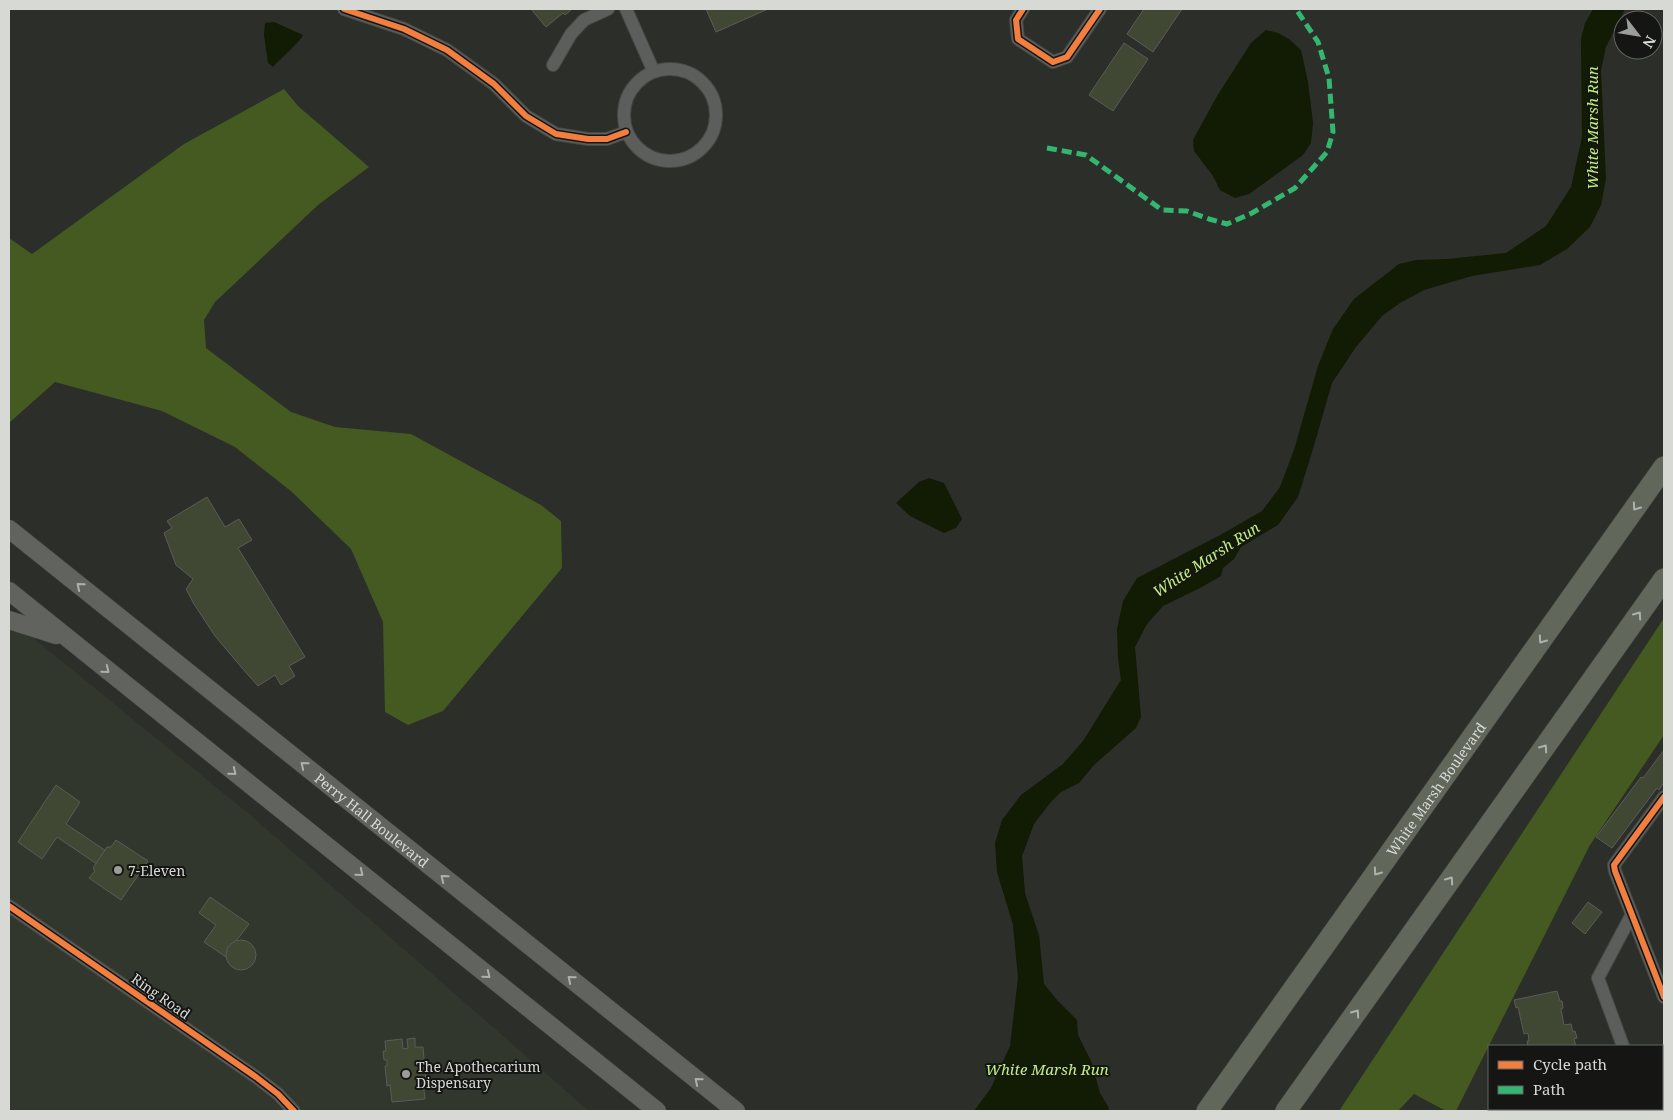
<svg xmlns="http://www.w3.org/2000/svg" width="1673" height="1120" font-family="'Noto Serif',serif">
	<rect width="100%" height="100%" fill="#2c2e2a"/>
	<!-- built -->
	<polygon fill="#31372c" points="9,618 248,813 589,1111 9,1111"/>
	<!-- green -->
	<g fill="#445a20">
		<polygon points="284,89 298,106 369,167 318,205 215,302 204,320 206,348 291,412 335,427 411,434 541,505 561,521 562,568 443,711 408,725 385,712 383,622 351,549 292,492 235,447 162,411 55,382 9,423 9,238 32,254 184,144"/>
		<polygon points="1664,618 1664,735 1590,845 1456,1111 1446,1111 1414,1094 1398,1111 1339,1111"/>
	</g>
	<!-- water -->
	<g fill="#121b04">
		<polygon points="1593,9 1625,9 1606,47 1601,70 1606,179 1601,205 1590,227 1567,249 1540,265 1472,276 1424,290 1400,303 1382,316 1356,347 1332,383 1313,449 1298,497 1278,525 1241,547 1234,559 1223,568 1221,576 1200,588 1163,606 1147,624 1135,647 1141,717 1136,728 1094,765 1079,783 1061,792 1050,803 1034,824 1022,856 1025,893 1039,935 1044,984 1057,1000 1077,1020 1078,1035 1091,1061 1100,1093 1109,1108 1108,1111 974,1111 991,1088 1010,1046 1018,978 1013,925 997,872 995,843 1002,820 1021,795 1063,764 1083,741 1121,680 1118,658 1117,629 1123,601 1137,578 1222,534 1262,511 1280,487 1294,450 1318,366 1333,329 1354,299 1399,264 1416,260 1447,259 1506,253 1546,226 1571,187 1582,137 1581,39 1585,23"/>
		<path d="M274,22L303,35C301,41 279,60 273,67L268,63L264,35L265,23Z"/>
		<polygon points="1266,30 1278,33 1289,39 1301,50 1308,82 1313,123 1311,143 1303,155 1249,194 1235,198 1220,190 1213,176 1194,151 1193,140 1217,96 1251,43"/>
		<polygon points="929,478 944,483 962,519 956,528 944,533 910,516 896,503 919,482"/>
	</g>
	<!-- building -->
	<g fill="#404732" stroke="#5b5c59">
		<polygon points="531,9 572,9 565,15 563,13 546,27"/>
		<polygon points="706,9 768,9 716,32"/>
		<polygon points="1144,9 1182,9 1153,52 1127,34"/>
		<polygon points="1124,43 1148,59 1113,111 1089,95"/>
		<polygon points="207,497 225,527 239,519 252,540 238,548 305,657 289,666 295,676 281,685 275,675 258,686 242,668 215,636 194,604 186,589 193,579 176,565 164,533 172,528 167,521"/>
		<polygon points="1664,750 1664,782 1659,790 1657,788 1612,848 1596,837 1641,777 1643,778"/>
		<polygon points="56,785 80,802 66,824 109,853 100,866 57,837 42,859 18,842"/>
		<polygon points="116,840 148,861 121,900 89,878 95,871 93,868 107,847 111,847"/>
		<polygon points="210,897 249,924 236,941 228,947 226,957 204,942 216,925 199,913"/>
		<polygon points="1588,902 1602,912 1585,934 1572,923"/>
		<circle cx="241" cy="955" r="15"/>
		<polygon points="1557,991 1560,1001 1562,1001 1563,1008 1561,1009 1564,1025 1571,1024 1573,1032 1575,1031 1577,1038 1574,1039 1576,1046 1528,1046 1527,1041 1529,1041 1528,1033 1524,1034 1518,1007 1516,1008 1514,1000"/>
		<polygon points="415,1038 415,1047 423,1047 426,1082 423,1082 425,1099 392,1102 390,1085 387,1086 385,1066 387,1066 387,1060 384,1060 383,1051 386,1051 385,1041 402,1039 403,1049 408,1048 407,1039"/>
		<polygon points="1547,1109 1595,1109 1596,1111 1548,1111"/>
	</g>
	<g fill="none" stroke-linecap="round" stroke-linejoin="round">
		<!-- minor casing -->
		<g stroke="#474945" stroke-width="14">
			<g id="minor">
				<polyline points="344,9 404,29 447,50 494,84 526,116 556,134 588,139 607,139 626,132"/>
				<polyline points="626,9 653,70"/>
				<polyline points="1023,9 1016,20 1018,39 1053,62 1067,57 1100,9"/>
				<polyline points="553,65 571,34 584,20 608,9"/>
				<circle cx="670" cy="115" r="46"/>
				<polyline points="1664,797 1614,865 1615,871 1664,997"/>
				<polyline points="9,906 256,1077 278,1094 294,1111"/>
				<polyline points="1623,1046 1598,978 1632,914"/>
				<polyline points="1662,1066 1664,1067"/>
			</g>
		</g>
		<!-- secondary casing -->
		<g stroke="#474945" stroke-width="19">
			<g id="secondary">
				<path id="s1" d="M9,529L736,1111"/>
				<polyline points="9,591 657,1111"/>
				<polyline points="9,620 56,635"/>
			</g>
		</g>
		<!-- trunk casing -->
		<g stroke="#474945" stroke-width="22">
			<g id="trunk">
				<path id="s2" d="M1207,1111L1664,467"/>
				<polyline points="1286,1111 1664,579"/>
			</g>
		</g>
		<!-- minor -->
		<use href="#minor" stroke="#5c5e5b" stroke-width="12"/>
		<!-- secondary -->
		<use href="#secondary" stroke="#61635e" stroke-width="18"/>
		<!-- trunk -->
		<use href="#trunk" stroke="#62675c" stroke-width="21"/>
		<!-- quiet -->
		<polyline stroke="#33b770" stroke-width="5" stroke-dasharray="10 5" stroke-linecap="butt" points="1047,148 1086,155 1162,210 1187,211 1209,219 1227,224 1252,213 1295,188 1327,152 1333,132 1329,78 1318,42 1296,9"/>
		<!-- cycleway casing -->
		<g stroke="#151614" stroke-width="9">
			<g id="cycleway">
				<polyline points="344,9 404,29 447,50 494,84 526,116 556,134 588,139 607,139 626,132"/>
				<polyline points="1023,9 1016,20 1018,39 1053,62 1067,57 1100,9"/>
				<polyline points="1664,797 1614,865 1615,871 1664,997"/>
				<polyline points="9,906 256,1077 278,1094 294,1111"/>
			</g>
		</g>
		<!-- cycleway -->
		<use href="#cycleway" stroke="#f27e40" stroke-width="6"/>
	</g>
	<!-- one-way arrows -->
	<defs><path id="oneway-chevron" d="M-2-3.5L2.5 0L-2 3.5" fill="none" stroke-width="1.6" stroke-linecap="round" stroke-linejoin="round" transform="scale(1.25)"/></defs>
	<g stroke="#aeb1ab">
		<use href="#oneway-chevron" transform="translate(1636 507) rotate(126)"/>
		<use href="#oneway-chevron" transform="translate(1638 615) rotate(-55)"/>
		<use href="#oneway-chevron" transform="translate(1542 640) rotate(125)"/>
		<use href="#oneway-chevron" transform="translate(1544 748) rotate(-55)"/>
		<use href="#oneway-chevron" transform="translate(1377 872) rotate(126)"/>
		<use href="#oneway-chevron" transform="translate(1450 880) rotate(-55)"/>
		<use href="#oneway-chevron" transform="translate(1356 1013) rotate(-55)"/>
	</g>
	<g stroke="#aeb0ab">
		<use href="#oneway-chevron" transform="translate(80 586) rotate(-141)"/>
		<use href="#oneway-chevron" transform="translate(106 670) rotate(39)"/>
		<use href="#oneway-chevron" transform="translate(304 765) rotate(-141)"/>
		<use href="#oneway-chevron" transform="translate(233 772) rotate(39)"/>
		<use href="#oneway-chevron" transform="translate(360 873) rotate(39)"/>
		<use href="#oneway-chevron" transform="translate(444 878) rotate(-141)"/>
		<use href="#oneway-chevron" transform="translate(487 975) rotate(39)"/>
		<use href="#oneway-chevron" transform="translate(571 979) rotate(-141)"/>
		<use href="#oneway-chevron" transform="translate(698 1081) rotate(-141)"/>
	</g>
	<!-- markers -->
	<g fill="#9b9d99" stroke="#151614" stroke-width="2">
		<circle cx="118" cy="870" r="5"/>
		<circle cx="406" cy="1074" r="5"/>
	</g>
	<g text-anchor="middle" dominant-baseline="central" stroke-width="4" stroke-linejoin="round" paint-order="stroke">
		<!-- street labels -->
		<g font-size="14" fill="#d7d9d5" stroke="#151614">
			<text stroke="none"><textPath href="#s2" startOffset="395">White Marsh Boulevard</textPath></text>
			<text stroke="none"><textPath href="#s1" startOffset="465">Perry Hall Boulevard</textPath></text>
			<text transform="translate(161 996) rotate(35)">Ring Road</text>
		</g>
		<!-- poi labels -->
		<g font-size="14" fill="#d7d9d5" stroke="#151614" text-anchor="start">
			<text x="128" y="870">7-Eleven</text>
			<text x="416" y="1066">The Apothecarium<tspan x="416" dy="16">Dispensary</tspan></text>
		</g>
		<!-- water labels -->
		<g font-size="15" font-style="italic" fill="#c0f17a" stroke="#151614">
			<text transform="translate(1592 128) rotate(-90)">White Marsh Run</text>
			<text transform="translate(1206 559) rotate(-33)">White Marsh Run</text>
			<text x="1047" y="1069">White Marsh Run</text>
		</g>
	</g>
	<!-- border -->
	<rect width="1673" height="1120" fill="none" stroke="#d7d9d5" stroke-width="20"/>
	<!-- legend -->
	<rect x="1488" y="1045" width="175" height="65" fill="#151614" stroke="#636461"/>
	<rect x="1498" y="1061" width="25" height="8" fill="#f27e40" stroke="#636461"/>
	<text x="1533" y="1070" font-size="15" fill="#d7d9d5">Cycle path</text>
	<rect x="1498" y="1086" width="25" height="8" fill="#33b770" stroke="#636461"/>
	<text x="1533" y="1095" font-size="15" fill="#d7d9d5">Path</text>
	<!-- north arrow -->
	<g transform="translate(1638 35) rotate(121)"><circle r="24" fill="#151614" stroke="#636461"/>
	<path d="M0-4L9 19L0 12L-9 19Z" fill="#9b9d99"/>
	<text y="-8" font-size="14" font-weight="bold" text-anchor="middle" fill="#d7d9d5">N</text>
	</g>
</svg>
